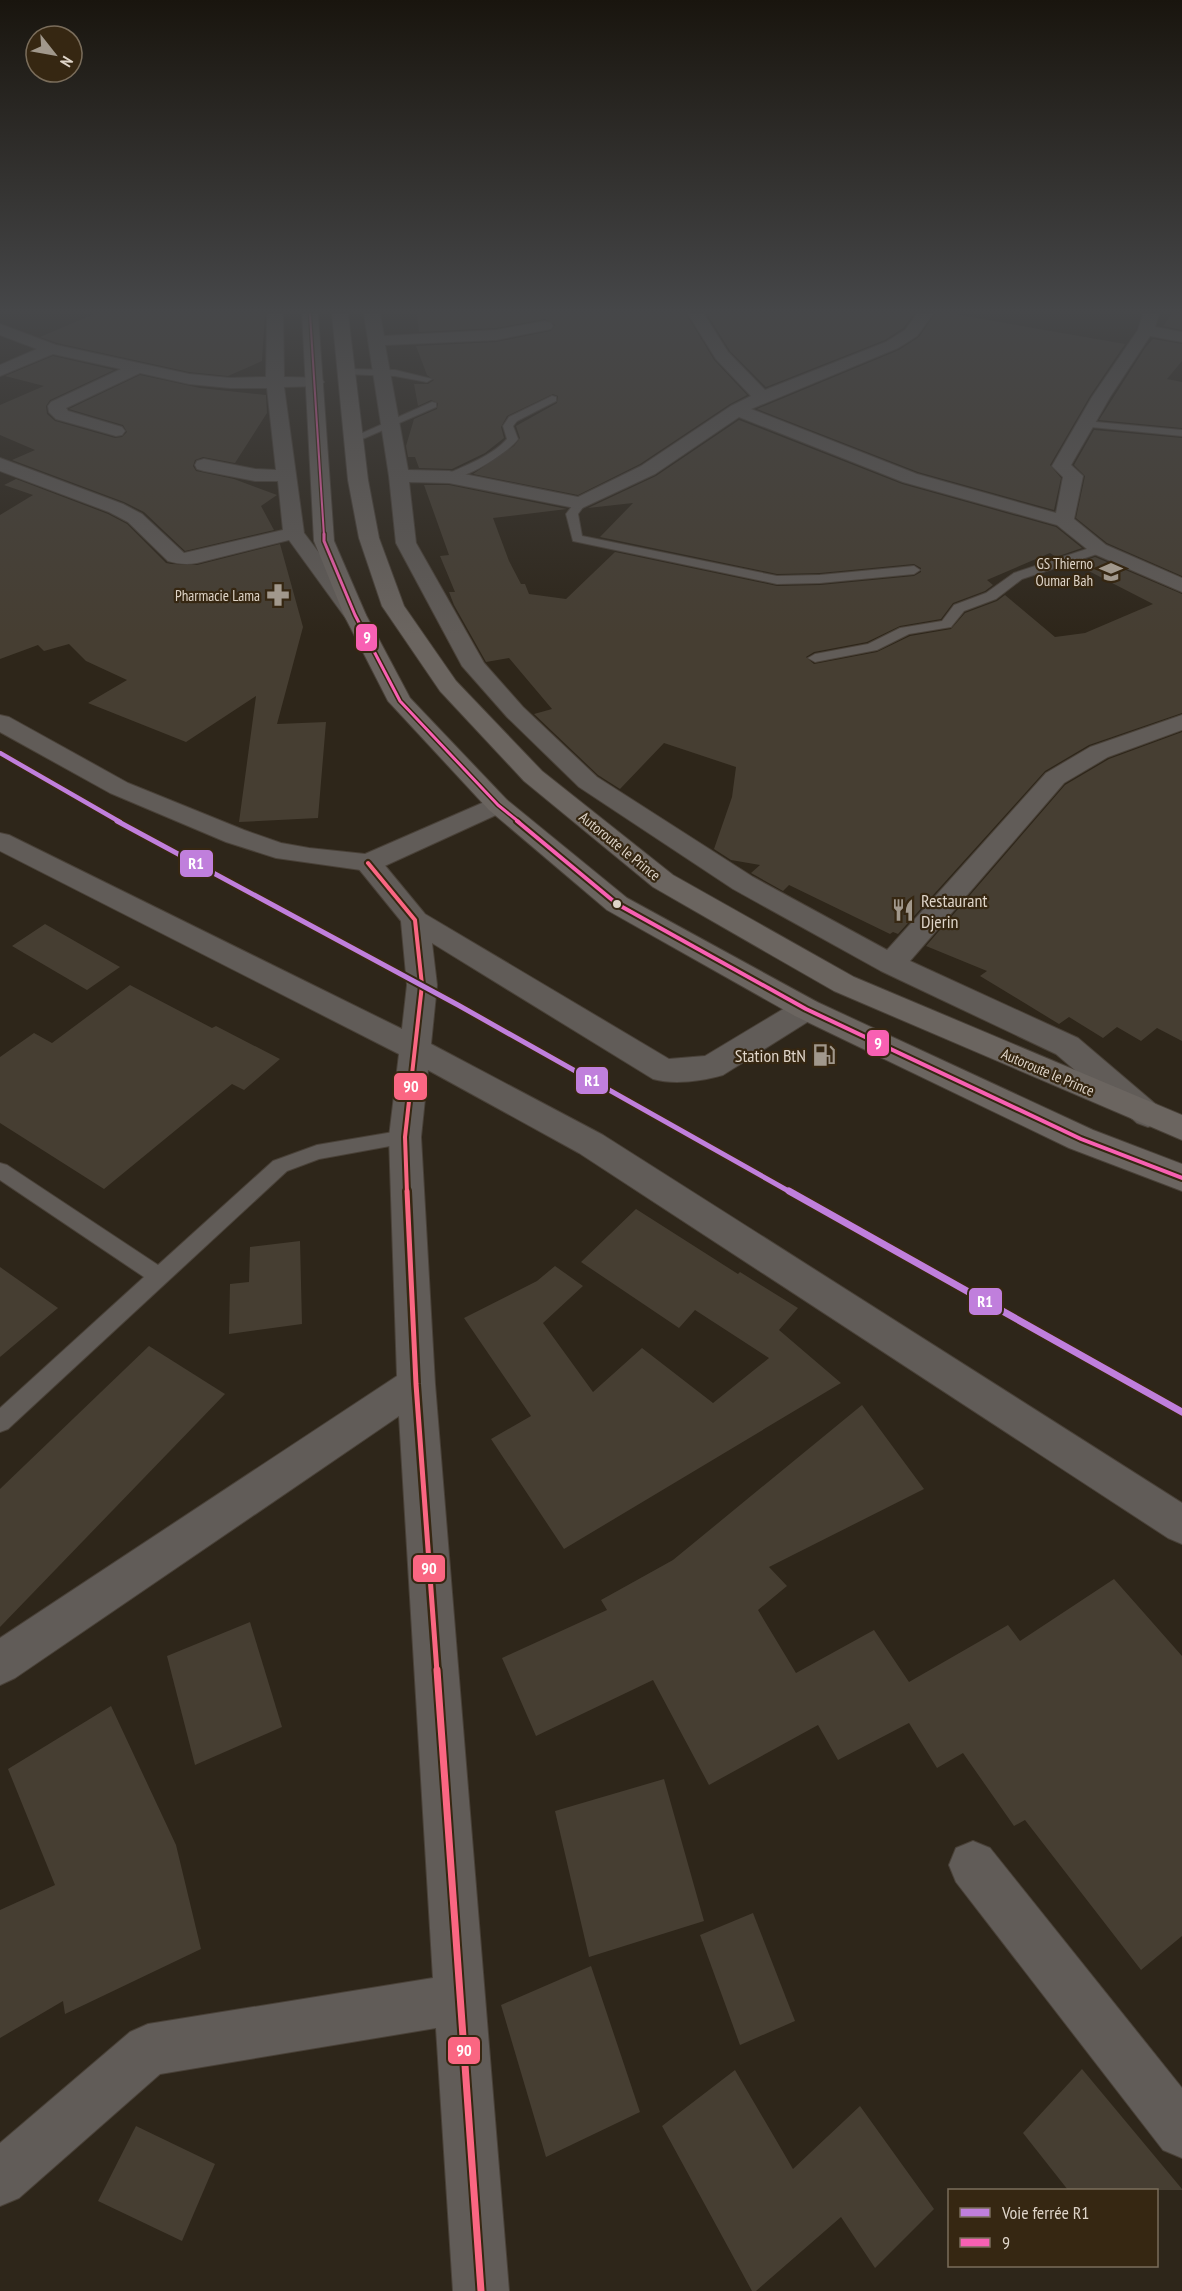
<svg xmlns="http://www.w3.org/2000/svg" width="1182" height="2291" font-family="'PT Sans Narrow',sans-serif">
	<rect width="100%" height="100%" fill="#2e261a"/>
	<!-- building -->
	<g fill="#463e32">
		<polygon points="94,314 265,314 262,361 228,376 189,372 57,343 40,337"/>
		<polygon points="417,314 686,314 714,360 747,395 730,404 640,464 578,495 473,474 514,446 520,438 516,426 557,403 558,396 553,394 507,416 501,427 504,438 485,453 452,469 419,468 415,457 408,457 406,446 414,419 437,409 438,403 431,400 418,406 414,384 428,384 434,380 427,375 416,346 496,342 551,331 555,325 545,319 496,328 419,332"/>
		<polygon points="707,314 914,314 903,328 885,340 766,387 730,351"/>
		<polygon points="935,314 954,314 1125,344 1090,396 1050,465 1061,478 1054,510 918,472 757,409 899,350 919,337"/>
		<polygon points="1172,314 1182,314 1182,330 1163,326"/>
		<polygon points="1153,339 1182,344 1182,361 1167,379 1182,382 1182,428 1099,420 1145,348"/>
		<polygon points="53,356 114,370 50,400 46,406 47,414 55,421 115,438 122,437 127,432 123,425 69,409 140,375 200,388 266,395 267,413 235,463 203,457 195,460 193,466 196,471 234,479 277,495 261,506 274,530 185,551 144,512 124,502 12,460 35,450 0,435 0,405 44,386 5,376"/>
		<polygon points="739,420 902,484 1056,527 1082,548 1056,557 1050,553 987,580 993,585 985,591 953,603 941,619 900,626 867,642 814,652 806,657 814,664 877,652 910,636 951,629 965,613 997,601 1005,595 1055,637 1085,633 1153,604 1075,564 1095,557 1182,594 1182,713 1089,745 1045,771 898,934 893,932 890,934 789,885 783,891 751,873 760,865 731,860 714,849 732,797 736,767 664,743 620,789 598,775 534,714 552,709 509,658 486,662 454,605 449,592 455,592 440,556 449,555 424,485 449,485 567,509 493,518 509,561 521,584 525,584 529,594 566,599 615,552 777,586 820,585 914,576 921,572 921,568 914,564 820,573 777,574 600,537 633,503 588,508 656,476"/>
		<polygon points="1094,430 1182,438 1182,576 1107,543 1076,518 1085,476 1074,465"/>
		<polygon points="16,479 108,514 127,524 166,563 171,564 197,565 280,544 303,627 277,724 326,722 318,818 239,822 256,696 186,742 88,703 127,680 86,661 69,644 44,651 38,645 0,659 0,515 33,495 4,485"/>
		<polygon points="1182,732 1182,1041 1157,1028 1141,1041 1117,1027 1103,1038 1069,1017 1059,1024 980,976 987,971 926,946 1065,785 1109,759"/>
		<polygon points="45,924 120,967 87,990 12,946"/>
		<polygon points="130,985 212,1028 216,1026 280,1059 244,1090 232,1084 104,1189 0,1123 0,1057 34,1033 52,1043"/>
		<polygon points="636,1209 738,1274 740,1272 798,1308 779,1330 841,1383 564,1549 491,1439 531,1416 464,1318 537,1281 555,1266 583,1286 543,1323 593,1392 642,1348 713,1403 769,1358 695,1310 679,1328 581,1262"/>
		<polygon points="300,1241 302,1324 229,1334 230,1284 249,1282 250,1247"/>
		<polygon points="0,1267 58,1308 0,1357"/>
		<polygon points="149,1346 225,1394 0,1627 0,1489"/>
		<polygon points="862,1405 924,1489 769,1567 787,1586 758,1610 796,1673 874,1630 909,1682 1008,1625 1020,1641 1114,1579 1182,1656 1182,1936 1141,1970 1025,1820 1014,1826 963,1753 937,1768 909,1723 838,1760 818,1725 709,1785 653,1680 536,1736 502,1658 607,1610 601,1600 673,1560"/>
		<polygon points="250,1622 282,1727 195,1765 167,1656"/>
		<polygon points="111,1706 176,1845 201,1949 65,2014 63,2001 0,2038 0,1910 55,1885 8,1769"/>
		<polygon points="664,1779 704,1921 589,1957 555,1811"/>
		<polygon points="753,1913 795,2021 740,2045 700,1935"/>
		<polygon points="591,1966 640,2112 546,2157 501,2005"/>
		<polygon points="1082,2069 1182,2189 1182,2190 1068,2190 1023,2133"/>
		<polygon points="735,2070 793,2169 860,2106 934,2209 875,2268 841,2217 756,2291 752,2291 662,2126"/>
		<polygon points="136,2126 215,2164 182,2241 98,2201"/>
	</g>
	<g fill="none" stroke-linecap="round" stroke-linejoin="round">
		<!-- service casing -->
		<g stroke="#494138" stroke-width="2">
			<g id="service">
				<polygon points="347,369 395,370 432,379 427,382 395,376 343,374 343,370"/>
				<path d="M552,396L556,397V401L517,421L513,426L518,439C508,453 462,482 445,479V475C466,465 492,456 507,439L503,426L509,417Z"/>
				<polygon points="432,402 436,403 436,407 358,441 350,441 349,439"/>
				<polygon points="1085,421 1182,430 1182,436 1081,426 1080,424"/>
				<polygon points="580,500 586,503 578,514 582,536 777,576 820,575 914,566 920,570 914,574 820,583 777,584 573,541 566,514 576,501"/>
				<polygon points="1099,545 1103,546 1103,552 1022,579 996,599 964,611 951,627 909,634 877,650 815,662 808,658 815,654 868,644 900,628 942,621 954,605 986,593 1014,573"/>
				<polygon points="405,1130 412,1132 415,1137 412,1142 319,1159 287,1171 8,1429 0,1432 0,1408 144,1277 0,1180 0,1163 7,1165 158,1265 273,1161 317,1145"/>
			</g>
		</g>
		<!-- minor casing -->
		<g stroke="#494138" stroke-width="2">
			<g id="minor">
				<path d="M267,314H283L284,377L321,378L324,382L321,386L284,387L304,533L366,615L363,620L355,622L347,620L289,540L197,563C186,565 178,564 168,561L128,522L109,512L0,471V458L123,504L142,514L184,553L283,530L278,481H255L204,471L197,469L195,465L197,461L204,459L255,469L276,470L267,388H230L189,384L140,373L66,408L68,411L122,427L125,431L122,435L116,436L56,419L49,412L48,406L51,402L121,369L53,354L0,376V365L37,349L0,335V324L56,345L189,374L230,378L266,377Z"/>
				<polygon points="364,314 380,314 384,336 496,330 545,321 551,323 553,326 551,329 496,340 385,345 408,470 449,471 578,497 641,466 731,406 751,396 716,359 688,314 704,314 728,352 765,390 886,342 905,330 917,314 933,314 917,336 898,348 751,409 917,474 1056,513 1063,477 1052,466 1092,397 1138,330 1143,314 1159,314 1155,327 1182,332 1182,342 1150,336 1110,397 1071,465 1083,476 1074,519 1106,545 1182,578 1182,592 1092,553 1057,525 903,482 739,417 655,474 580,509 449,483 409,482 416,543 484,663 523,707 597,777 753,877 887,950 1046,773 1090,747 1182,715 1182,730 1108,757 1064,783 910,961 1078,1038 1159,1107 1164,1115 1159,1123 1148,1127 1137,1123 1056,1054 881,971 733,889 579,787 507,717 462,666 396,543 389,476"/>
				<path d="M0,833L9,835L402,1029L407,985L401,921L354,863L358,857L368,855L378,857L425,914L669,1059L705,1056L795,1002L806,999L817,1002L821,1009L817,1016L723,1075C702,1081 674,1085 653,1079L432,943L437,985L431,1044L603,1135L1182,1503V1544L1168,1538L579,1153L428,1070L421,1137L435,1384L509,2291H453L436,2028L160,2074L19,2198L0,2206V2143L130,2032L148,2024L433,1978L399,1416L15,1678L0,1685V1638L397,1376L389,1137L399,1054L0,851Z"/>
				<polygon points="973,1841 990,1848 1182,2088 1182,2158 1163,2150 956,1882 949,1865 956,1848"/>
			</g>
		</g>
		<!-- tertiary casing -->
		<g stroke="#494138" stroke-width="2">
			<polygon id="tertiary" points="0,715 9,717 128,783 244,830 281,843 309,848 365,854 489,800 498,797 507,800 511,805 507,810 378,869 368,871 276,858 226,842 110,793 0,732"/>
		</g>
		<!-- primary casing -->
		<g stroke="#494138" stroke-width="2">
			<g id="primary">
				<polygon points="302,314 318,314 334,541 366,615 410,698 507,800 627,898 817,1002 1093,1130 1182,1164 1182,1191 1069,1148 795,1016 607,910 489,810 388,701 344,615 314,541"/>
				<polygon points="332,314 348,314 368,480 379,538 404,606 456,681 542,771 673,875 854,977 1182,1115 1182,1140 834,991 653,887 524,781 440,691 382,606 359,538 348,480"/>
			</g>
		</g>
		<!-- service -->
		<use href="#service" fill="#615c58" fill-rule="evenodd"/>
		<!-- minor -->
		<use href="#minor" fill="#615c58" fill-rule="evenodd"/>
		<!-- tertiary -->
		<use href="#tertiary" fill="#615c58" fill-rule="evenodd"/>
		<!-- primary -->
		<use href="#primary" fill="#6b6560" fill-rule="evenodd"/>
		<!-- bus-1-far2 casing -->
		<g stroke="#362712" stroke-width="4.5">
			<polyline id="bus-1-far2" points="310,314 324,536"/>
		</g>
		<!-- bus-1-far1 casing -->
		<g stroke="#362712" stroke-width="6">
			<polyline id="bus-1-far1" points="324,534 324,541 355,615 400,701 498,805 519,822"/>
		</g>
		<!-- bus-1 casing -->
		<g stroke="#362712" stroke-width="8">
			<polyline id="bus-1" points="517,821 617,904 806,1009 1081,1139 1182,1178"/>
		</g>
		<!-- bus-2-far2 casing -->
		<g stroke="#362712" stroke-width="8">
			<polyline id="bus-2-far2" points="368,863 415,920 422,985 405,1137 407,1193"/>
		</g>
		<!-- bus-2-far1 casing -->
		<g stroke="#362712" stroke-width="10">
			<polyline id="bus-2-far1" points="407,1191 416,1384 437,1672"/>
		</g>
		<!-- bus-2 casing -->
		<g stroke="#362712" stroke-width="11">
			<polyline id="bus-2" points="437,1670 481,2291"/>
		</g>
		<!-- bus-1-far2 -->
		<use href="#bus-1-far2" stroke="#f860b3" stroke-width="2"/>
		<!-- bus-1-far1 -->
		<use href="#bus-1-far1" stroke="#f860b3" stroke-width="3"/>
		<!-- bus-1 -->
		<use href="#bus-1" stroke="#f860b3" stroke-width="4"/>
		<!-- bus-2-far2 -->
		<use href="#bus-2-far2" stroke="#fa6682" stroke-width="4"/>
		<!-- bus-2-far1 -->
		<use href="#bus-2-far1" stroke="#fa6682" stroke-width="5"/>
		<!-- bus-2 -->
		<use href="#bus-2" stroke="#fa6682" stroke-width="7"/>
		<!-- rail-1-far2 casing -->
		<g stroke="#362712" stroke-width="8">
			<polyline id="rail-1-far2" points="0,753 120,822"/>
		</g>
		<!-- rail-1-far1 casing -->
		<g stroke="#362712" stroke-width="9">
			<polyline id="rail-1-far1" points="117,821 458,1005 792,1193"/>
		</g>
		<!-- rail-1 casing -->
		<g stroke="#362712" stroke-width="11">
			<polyline id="rail-1" points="789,1191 1182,1412"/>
		</g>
		<!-- rail-1-far2 -->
		<use href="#rail-1-far2" stroke="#c07fdc" stroke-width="4.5"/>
		<!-- rail-1-far1 -->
		<use href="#rail-1-far1" stroke="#c07fdc" stroke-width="5"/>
		<!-- rail-1 -->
		<use href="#rail-1" stroke="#c07fdc" stroke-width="7"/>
	</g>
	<!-- sky -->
	<linearGradient id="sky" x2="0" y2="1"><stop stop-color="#19150e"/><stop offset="0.49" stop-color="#464749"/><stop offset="1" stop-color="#464749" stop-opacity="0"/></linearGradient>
	<rect width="1182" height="635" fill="url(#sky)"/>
	<!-- icons -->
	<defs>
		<g id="school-bare" transform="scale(1.8)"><path d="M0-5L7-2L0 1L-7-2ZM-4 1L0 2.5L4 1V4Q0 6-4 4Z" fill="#a1988c" stroke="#362712" stroke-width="2.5" paint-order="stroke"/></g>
		<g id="pharmacy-bare" transform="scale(1.8)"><path d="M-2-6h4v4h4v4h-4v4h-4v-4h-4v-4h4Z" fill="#a1988c" stroke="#362712" stroke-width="2.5" paint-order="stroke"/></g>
		<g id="restaurant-bare" transform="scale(1.8)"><path d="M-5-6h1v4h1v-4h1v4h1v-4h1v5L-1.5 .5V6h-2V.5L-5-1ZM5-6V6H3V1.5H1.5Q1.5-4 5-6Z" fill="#a1988c" stroke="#362712" stroke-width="2.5" paint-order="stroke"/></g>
		<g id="fuel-bare" transform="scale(1.8)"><path d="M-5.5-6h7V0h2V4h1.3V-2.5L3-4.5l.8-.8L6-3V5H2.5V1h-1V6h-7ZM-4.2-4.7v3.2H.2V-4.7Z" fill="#a1988c" stroke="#362712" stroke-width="2.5" paint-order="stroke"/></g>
	</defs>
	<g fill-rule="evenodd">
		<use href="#school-bare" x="1111" y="572"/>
		<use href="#pharmacy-bare" x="278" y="595"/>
		<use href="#restaurant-bare" x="903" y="910"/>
		<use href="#fuel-bare" x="824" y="1055"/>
	</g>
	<!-- markers -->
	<circle fill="#dfd5c9" stroke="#362712" stroke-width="2" cx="617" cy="904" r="5"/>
	<g text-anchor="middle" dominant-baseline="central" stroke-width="4.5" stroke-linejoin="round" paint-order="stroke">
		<!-- far-poi labels -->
		<g font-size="15" fill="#dfd5c9" stroke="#362712" text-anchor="end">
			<text x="1093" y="563">GS Thierno<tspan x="1093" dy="17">Oumar Bah</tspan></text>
			<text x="260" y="595">Pharmacie Lama</text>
		</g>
		<!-- far-street labels -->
		<g font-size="15" fill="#dfd5c9" stroke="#362712">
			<text transform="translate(620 846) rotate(39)">Autoroute le Prince</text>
			<text transform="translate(1048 1072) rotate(23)">Autoroute le Prince</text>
		</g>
		<!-- poi labels -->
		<g font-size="18" fill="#dfd5c9" stroke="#362712" text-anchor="start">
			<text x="921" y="900">Restaurant<tspan x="921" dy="21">Djerin</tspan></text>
			<text x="806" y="1055" text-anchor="end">Station BtN</text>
		</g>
	</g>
	<g stroke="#362712" stroke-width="2">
		<rect x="355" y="623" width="23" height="29" rx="6" fill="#f860b3"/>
		<rect x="179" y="849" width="35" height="29" rx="6" fill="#c07fdc"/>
		<rect x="866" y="1029" width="24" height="28" rx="6" fill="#f860b3"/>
		<rect x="575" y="1066" width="34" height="29" rx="6" fill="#c07fdc"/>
		<rect x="393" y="1072" width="35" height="29" rx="6" fill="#fa6682"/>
		<rect x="968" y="1287" width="35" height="29" rx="6" fill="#c07fdc"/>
		<rect x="412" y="1554" width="34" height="29" rx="6" fill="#fa6682"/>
		<rect x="447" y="2036" width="34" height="29" rx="6" fill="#fa6682"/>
	</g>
	<g font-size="16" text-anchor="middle" font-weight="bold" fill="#fff">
		<text x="367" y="643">9</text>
		<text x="196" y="869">R1</text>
		<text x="878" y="1049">9</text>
		<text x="592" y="1086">R1</text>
		<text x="411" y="1092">90</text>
		<text x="985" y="1307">R1</text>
		<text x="429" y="1574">90</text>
		<text x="464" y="2056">90</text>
	</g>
	<!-- legend -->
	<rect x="948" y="2189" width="210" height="78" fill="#362712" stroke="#7a6d5b" stroke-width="1.5"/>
	<rect x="960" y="2208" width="30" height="9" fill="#c07fdc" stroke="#7a6d5b" stroke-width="1.5"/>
	<text x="1002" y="2219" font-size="18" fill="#dfd5c9">Voie ferrée R1</text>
	<rect x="960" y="2238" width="30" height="9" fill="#f860b3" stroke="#7a6d5b" stroke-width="1.5"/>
	<text x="1002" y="2249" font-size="18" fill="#dfd5c9">9</text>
	<!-- north arrow -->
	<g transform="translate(54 54) rotate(121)"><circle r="28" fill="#362712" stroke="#7a6d5b" stroke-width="1.5"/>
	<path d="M0-4.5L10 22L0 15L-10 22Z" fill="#a1988c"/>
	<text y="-9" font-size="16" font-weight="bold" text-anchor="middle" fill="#dfd5c9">N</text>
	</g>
</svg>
